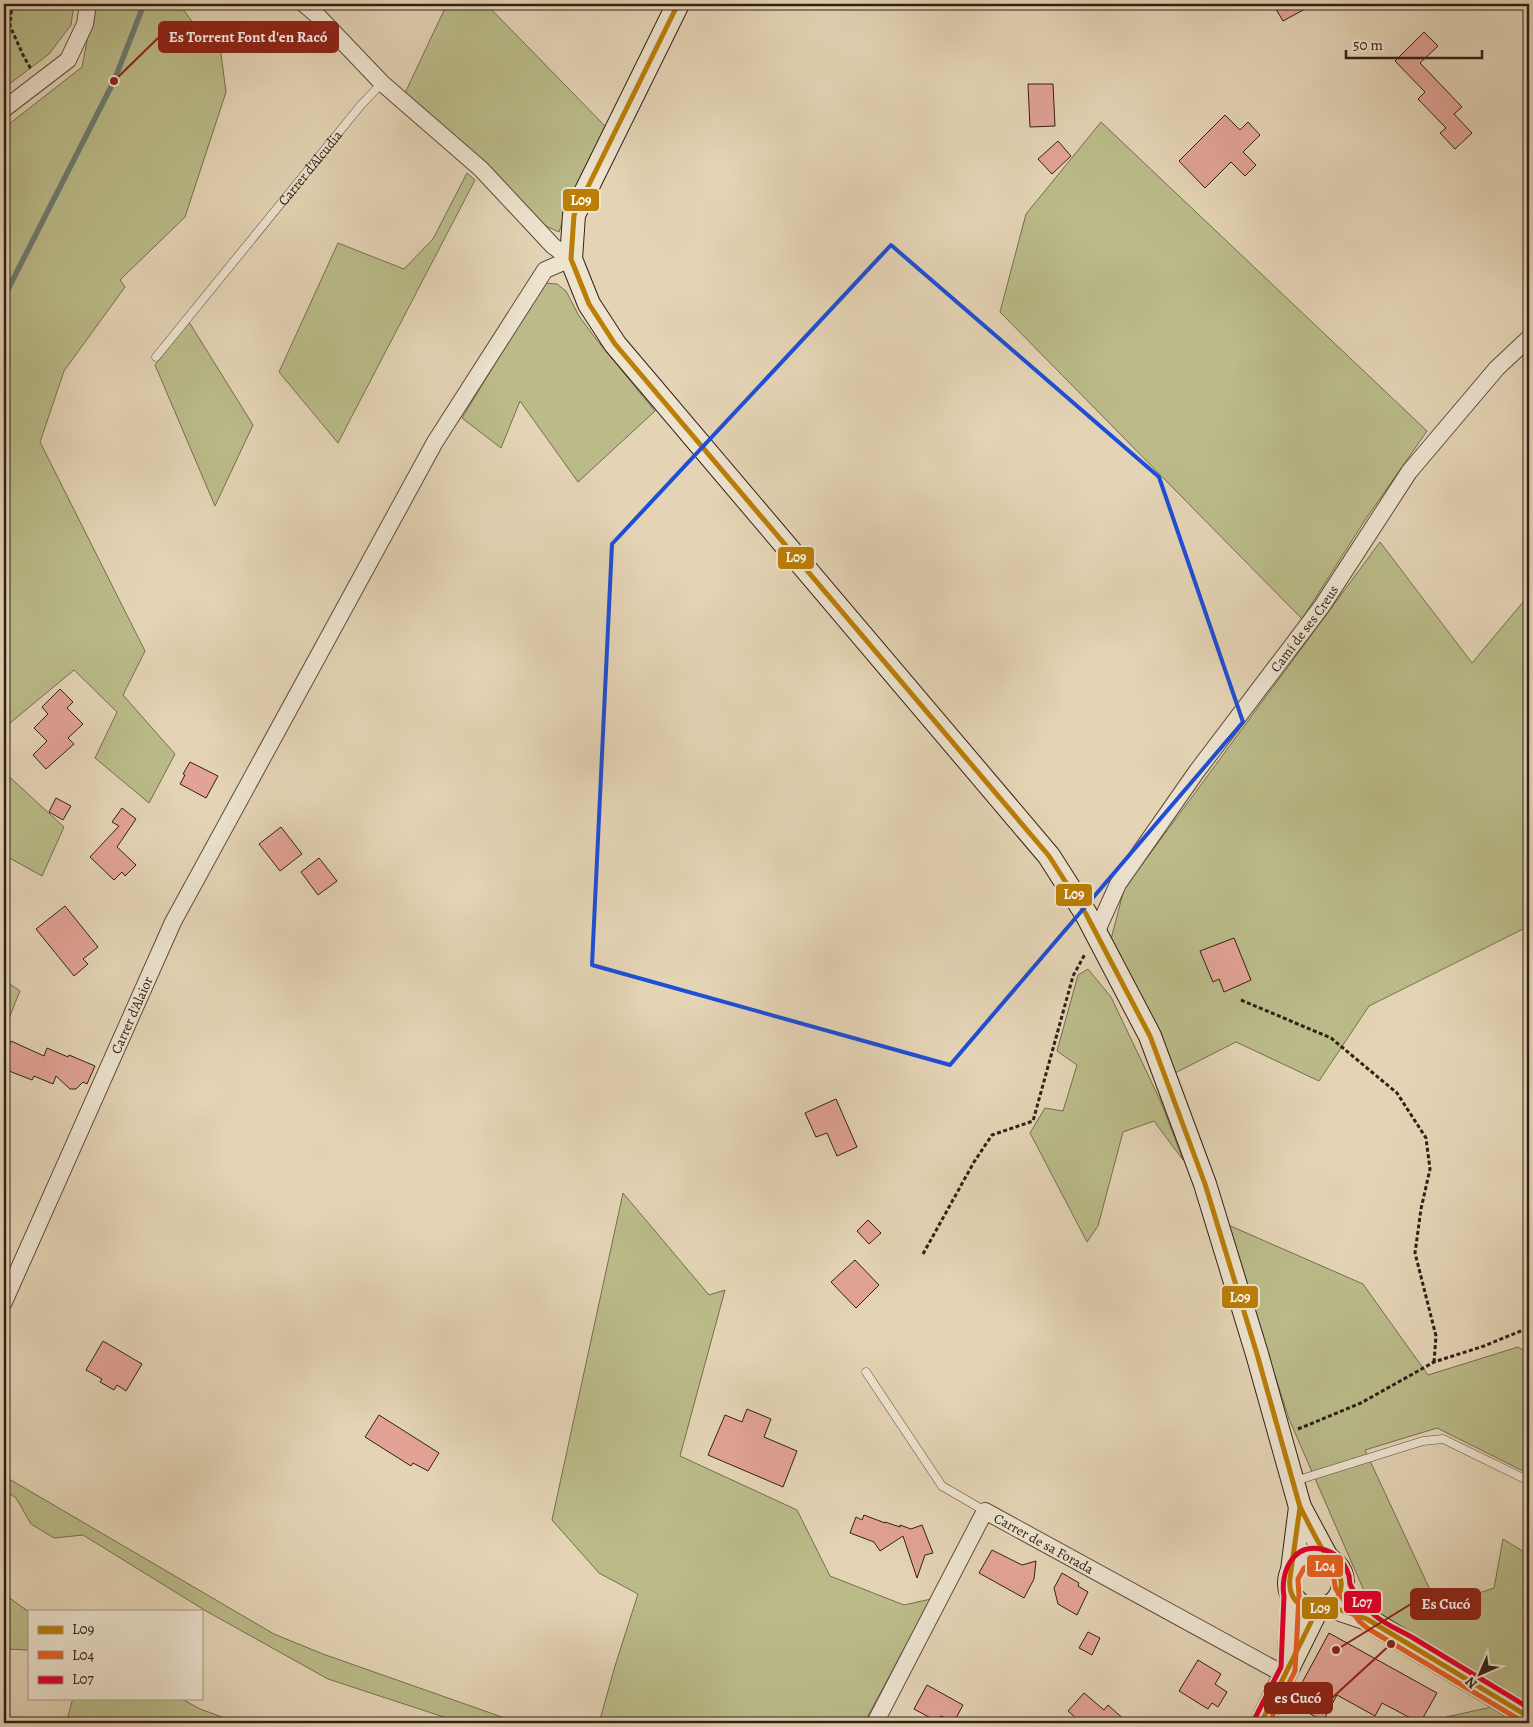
<svg xmlns="http://www.w3.org/2000/svg" width="1533" height="1727" font-family="Alegreya,serif">
	<rect width="100%" height="100%" fill="#e4d4b5"/>
	<filter id="stains"><feTurbulence type="fractalNoise" baseFrequency=".004" numOctaves="4"/><feColorMatrix values="0 0 0 0 .2 0 0 0 0 .09 0 0 0 0 .02 0 0 0 .5 -.17"/></filter>
	<radialGradient id="worn" r=".72"><stop offset=".6" stop-color="#630" stop-opacity="0"/><stop offset="1" stop-color="#630" stop-opacity=".3"/></radialGradient>
	<!-- green -->
	<g fill="#babb89" stroke="#756e50">
		<polygon points="4,4 74,4 71,25 49,54 8,85 4,84"/>
		<polygon points="94,4 184,4 182,8 202,35 219,39 226,92 185,217 120,280 125,287 64,371 40,442 145,651 123,695 175,754 149,803 95,758 117,712 74,670 4,728 4,128 82,67"/>
		<polygon points="447,4 486,4 606,127 571,198 559,232 539,223 405,93"/>
		<polygon points="1101,122 1427,431 1365,520 1302,619 1000,312 1026,214"/>
		<polygon points="467,173 475,180 338,443 279,372 338,243 404,269 433,239"/>
		<polygon points="544,283 557,284 566,291 579,316 596,339 655,411 578,482 520,401 501,448 462,418"/>
		<polygon points="189,322 253,425 215,506 155,365"/>
		<polygon points="1380,542 1472,663 1529,595 1529,926 1369,1006 1319,1081 1236,1042 1171,1075 1110,943 1124,889"/>
		<polygon points="4,772 64,827 42,876 4,855"/>
		<polygon points="1088,969 1111,997 1161,1102 1183,1160 1154,1121 1123,1132 1098,1226 1087,1242 1030,1133 1045,1108 1063,1111 1077,1065 1057,1051 1078,975"/>
		<polygon points="4,980 20,991 4,1031"/>
		<polygon points="623,1193 709,1295 725,1290 680,1456 797,1510 830,1576 904,1605 931,1599 864,1723 599,1723 615,1666 638,1594 599,1573 552,1520"/>
		<polygon points="1226,1224 1363,1284 1428,1375 1518,1347 1529,1354 1529,1474 1437,1428 1365,1450 1438,1607 1494,1588 1503,1539 1529,1555 1529,1713 1375,1616 1289,1419"/>
		<polygon points="4,1476 274,1634 323,1654 519,1723 462,1723 328,1679 206,1611 83,1535 54,1538 31,1524 16,1498 4,1490"/>
		<polygon points="4,1594 29,1612 29,1650 4,1649"/>
		<polygon points="73,1698 180,1698 200,1709 239,1723 66,1723"/>
		<polygon points="1492,1707 1517,1723 1442,1723 1446,1717"/>
	</g>
	<g fill="none" stroke-linecap="round" stroke-linejoin="round">
		<!-- stream -->
		<polyline stroke="#6d7b73" stroke-width="5.5" points="4,297 114,81 144,4"/>
	</g>
	<!-- building -->
	<g fill="#e2a396" stroke="#302017">
		<polygon points="1273,4 1314,4 1283,21"/>
		<polygon points="1424,32 1438,46 1420,63 1462,107 1454,114 1472,133 1455,149 1440,133 1446,128 1418,99 1425,92 1395,61"/>
		<polygon points="1028,84 1053,84 1055,126 1030,127"/>
		<polygon points="1225,115 1240,130 1248,122 1260,135 1243,152 1256,165 1245,176 1231,162 1205,188 1179,161"/>
		<polygon points="1058,141 1071,156 1052,174 1038,159"/>
		<polygon points="60,689 73,702 67,708 83,724 68,738 74,744 46,769 33,755 47,741 34,728 48,714 42,707"/>
		<polygon points="190,762 218,776 206,798 180,784 185,775 183,774"/>
		<polygon points="56,798 71,806 63,820 49,812"/>
		<polygon points="122,808 136,819 117,847 136,865 125,876 122,872 114,880 90,857 119,826 112,822"/>
		<polygon points="281,827 302,854 280,871 259,844"/>
		<polygon points="319,858 337,881 318,895 301,872"/>
		<polygon points="65,906 98,947 83,959 88,964 74,976 36,929"/>
		<polygon points="1234,938 1251,980 1224,992 1219,979 1213,982 1200,951"/>
		<polygon points="11,1041 44,1056 47,1048 68,1057 69,1055 95,1066 87,1084 83,1082 76,1089 70,1089 56,1076 53,1084 34,1076 32,1080 4,1069 4,1058"/>
		<polygon points="836,1099 857,1147 837,1156 827,1133 816,1137 805,1113"/>
		<polygon points="868,1220 881,1233 869,1244 857,1231"/>
		<polygon points="855,1260 879,1285 856,1308 831,1282"/>
		<polygon points="103,1341 142,1364 126,1391 117,1385 114,1390 100,1382 102,1379 86,1370"/>
		<polygon points="747,1409 771,1419 764,1437 797,1451 783,1487 708,1455 725,1415 742,1422"/>
		<polygon points="379,1415 439,1453 428,1471 413,1463 411,1466 365,1437"/>
		<polygon points="864,1515 885,1523 885,1522 900,1527 900,1525 911,1529 922,1525 933,1553 925,1555 917,1578 903,1536 880,1551 874,1542 850,1533 856,1517 862,1520"/>
		<polygon points="992,1550 1022,1565 1036,1561 1034,1579 1024,1598 979,1573"/>
		<polygon points="1062,1573 1079,1583 1078,1586 1088,1592 1077,1615 1058,1604 1054,1588"/>
		<polygon points="1088,1632 1100,1638 1092,1655 1079,1648"/>
		<polygon points="1329,1633 1437,1693 1420,1723 1382,1703 1375,1716 1337,1695 1323,1721 1291,1703"/>
		<polygon points="1198,1660 1221,1674 1215,1684 1227,1692 1218,1707 1212,1703 1208,1709 1179,1691"/>
		<polygon points="927,1685 963,1705 954,1722 941,1716 938,1722 914,1709"/>
		<polygon points="1084,1693 1104,1710 1108,1705 1128,1723 1082,1723 1068,1711"/>
	</g>
	<g fill="none" stroke-linecap="round" stroke-linejoin="round">
		<!-- lane casing -->
		<g stroke="#5d4d3e" stroke-width="9">
			<g id="lane">
				<path id="s1" d="M156,357L361,105L382,83"/>
				<polyline points="866,1372 942,1486 985,1511"/>
				<polyline points="1295,1481 1423,1441 1443,1439 1529,1481"/>
			</g>
		</g>
		<!-- street casing -->
		<g stroke="#5d4d3e" stroke-width="18">
			<g id="street">
				<polyline points="304,4 318,16 382,83 481,169 553,246 571,259"/>
				<polyline points="4,109 68,60 85,24 88,4"/>
				<path id="s2" d="M1096,933L1118,884L1197,771L1322,606L1409,472L1497,368L1529,338"/>
				<path id="s3" d="M4,1302L173,922L435,442L545,270L571,259"/>
				<path id="s4" d="M875,1723L985,1511L1285,1675"/>
			</g>
		</g>
		<!-- secondary casing -->
		<g stroke="#302017" stroke-width="24">
			<g id="secondary">
				<polyline points="678,4 574,215 571,259 589,304 615,344 1049,856 1086,914 1150,1036 1205,1184 1257,1354 1300,1507 1328,1559"/>
				<circle cx="1316" cy="1583" r="27"/>
				<polyline points="1292,1570 1300,1507"/>
				<polyline points="1329,1606 1367,1619 1529,1717"/>
				<polyline points="1289,1658 1292,1596"/>
				<polyline points="1261,1723 1317,1610"/>
			</g>
		</g>
		<!-- path -->
		<g stroke="#302017" stroke-width="3" stroke-dasharray="4 2.5" stroke-linecap="butt">
			<polyline points="12,4 10,26 24,57 31,69"/>
			<polyline points="1241,1000 1331,1038 1397,1093 1426,1138 1430,1169 1421,1209 1415,1253 1436,1336 1434,1362"/>
			<polyline points="923,1254 974,1162 992,1135 1033,1121 1073,976 1085,954"/>
			<polyline points="1298,1429 1361,1403 1434,1362 1484,1346 1528,1328"/>
		</g>
		<!-- lane -->
		<use href="#lane" stroke="#ede3cf" stroke-width="8"/>
		<!-- street -->
		<use href="#street" stroke="#ede3cf" stroke-width="16"/>
		<!-- secondary -->
		<use href="#secondary" stroke="#ede3cf" stroke-width="22"/>
		<!-- bus-1 casing -->
		<g stroke="#ede3cf" stroke-width="9">
			<g id="bus-1">
				<polyline points="678,4 574,215 571,259 589,304 615,344 1049,856 1086,914 1150,1036 1205,1184 1257,1354 1300,1507"/>
				<path d="M1300,1507C1309,1524 1317,1542 1328,1558C1333,1566 1340,1571 1341,1581C1345,1616 1285,1621 1290,1578Z"/>
				<polyline points="1329,1606 1367,1619 1529,1717"/>
				<polyline points="1261,1723 1317,1610"/>
			</g>
		</g>
		<!-- bus-2 casing -->
		<g stroke="#ede3cf" stroke-width="9">
			<path id="bus-2" d="M1269,1723L1295,1671L1299,1596L1298,1579L1304,1568L1312,1563C1322,1563 1333,1568 1334,1579C1335,1584 1334,1587 1337,1591L1359,1621L1367,1628L1525,1723"/>
		</g>
		<!-- bus-3 casing -->
		<g stroke="#ede3cf" stroke-width="9">
			<path id="bus-3" d="M1254,1720L1281,1667L1284,1596C1280,1574 1292,1543 1321,1549C1334,1551 1344,1561 1348,1573C1350,1576 1349,1580 1350,1584C1353,1592 1367,1608 1373,1614C1385,1625 1402,1631 1415,1639C1453,1662 1491,1685 1529,1708"/>
		</g>
		<!-- bus-1 -->
		<use href="#bus-1" stroke="#bb7e07" stroke-width="5"/>
		<!-- bus-2 -->
		<use href="#bus-2" stroke="#e86221" stroke-width="5"/>
		<!-- bus-3 -->
		<use href="#bus-3" stroke="#e4002b" stroke-width="5"/>
	</g>
	<!-- marked area -->
	<path fill="none" stroke="#1d4ed8" stroke-width="4" stroke-linejoin="round" d="M891,245L1159,477L1243,722L950,1065L592,965L612,544Z"/>
	<g text-anchor="middle" dominant-baseline="central" stroke-width="5" stroke-linejoin="round" paint-order="stroke">
		<!-- street labels -->
		<g font-size="14" fill="#302017" stroke="#ede3cf">
			<text stroke="none"><textPath href="#s1" startOffset="244">Carrer d'Alcudia</textPath></text>
			<text stroke="none"><textPath href="#s2" startOffset="370">Camí de ses Creus</textPath></text>
			<text stroke="none"><textPath href="#s3" startOffset="314">Carrer d'Alaior</textPath></text>
			<text stroke="none"><textPath href="#s4" startOffset="306">Carrer de sa Forada</textPath></text>
		</g>
	</g>
	<!-- callouts -->
	<path fill="none" stroke="#8f2418" stroke-width="2" d="M114 81L159 37M1336 1650L1411 1604M1391 1644L1332 1698"/>
	<g fill="#8f2418" stroke="#ede3cf" stroke-width="2">
		<circle cx="114" cy="81" r="5"/>
		<circle cx="1336" cy="1650" r="5"/>
		<circle cx="1391" cy="1644" r="5"/>
	</g>
	<g fill="#8f2418" stroke="#8f2418" stroke-width="2">
		<rect x="159" y="22" width="179" height="30" rx="5"/>
		<rect x="1411" y="1589" width="69" height="30" rx="5"/>
		<rect x="1265" y="1683" width="67" height="30" rx="5"/>
	</g>
	<g font-size="15" text-anchor="middle" font-weight="bold" fill="#fff">
		<text x="248" y="42">Es Torrent Font d'en Racó</text>
		<text x="1446" y="1609">Es Cucó</text>
		<text x="1298" y="1703">es Cucó</text>
	</g>
	<g stroke="#ede3cf" stroke-width="2">
		<rect x="562" y="188" width="38" height="24" rx="5" fill="#bb7e07"/>
		<rect x="777" y="546" width="38" height="24" rx="5" fill="#bb7e07"/>
		<rect x="1055" y="883" width="38" height="24" rx="5" fill="#bb7e07"/>
		<rect x="1221" y="1285" width="38" height="24" rx="5" fill="#bb7e07"/>
		<rect x="1306" y="1554" width="38" height="24" rx="5" fill="#e86221"/>
		<rect x="1343" y="1590" width="39" height="24" rx="5" fill="#e4002b"/>
		<rect x="1301" y="1596" width="38" height="24" rx="5" fill="#bb7e07"/>
	</g>
	<g font-size="14" text-anchor="middle" font-weight="bold" fill="#fff">
		<text x="581" y="205">L09</text>
		<text x="796" y="562">L09</text>
		<text x="1074" y="899">L09</text>
		<text x="1240" y="1302">L09</text>
		<text x="1325" y="1571">L04</text>
		<text x="1362" y="1607">L07</text>
		<text x="1320" y="1613">L09</text>
	</g>
	<!-- margin -->
	<rect width="1533" height="1727" fill="none" stroke="#e4d4b5" stroke-width="20"/>
	<rect x="5" y="5" width="1523" height="1717" fill="none" stroke="#302017" stroke-width="2.5"/>
	<rect x="10" y="10" width="1513" height="1707" fill="none" stroke="#302017"/>
	<!-- legend -->
	<rect x="28" y="1610" width="175" height="90" fill="#ede3cf" stroke="#a19585"/>
	<rect x="38" y="1626" width="25" height="8" fill="#bb7e07" stroke="#a19585"/>
	<text x="72" y="1634" font-size="15" fill="#302017">L09</text>
	<rect x="38" y="1651" width="25" height="8" fill="#e86221" stroke="#a19585"/>
	<text x="72" y="1660" font-size="15" fill="#302017">L04</text>
	<rect x="38" y="1676" width="25" height="8" fill="#e4002b" stroke="#a19585"/>
	<text x="72" y="1684" font-size="15" fill="#302017">L07</text>
	<!-- north arrow -->
	<g transform="translate(1480 1674) rotate(225)" stroke="#ede3cf" stroke-width="4" paint-order="stroke">
	<path d="M0-4L9 19L0 12L-9 19Z" fill="#302017"/>
	<text y="-8" font-size="14" font-weight="bold" text-anchor="middle" fill="#302017">N</text>
	</g>
	<!-- scale -->
	<path d="M1346 50v8h136v-8" fill="none" stroke="#302017" stroke-width="2.5"/>
	<text x="1353" y="50" font-size="15" fill="#302017" stroke="#ede3cf" stroke-width="4" paint-order="stroke">50 m</text>
	<rect width="100%" height="100%" filter="url(#stains)"/>
	<rect width="100%" height="100%" fill="url(#worn)"/>
</svg>
